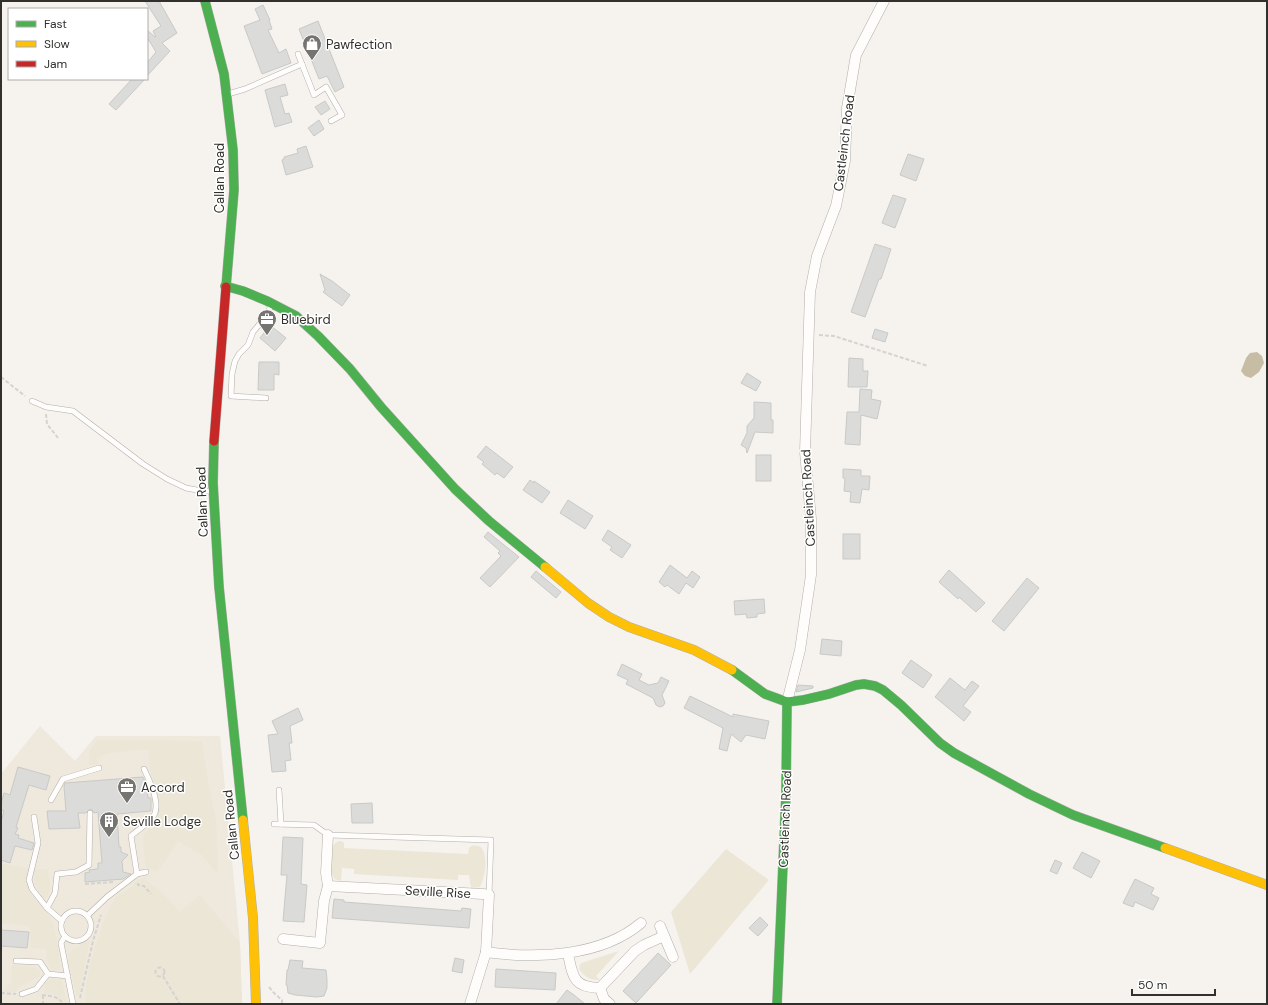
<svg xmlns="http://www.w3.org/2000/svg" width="1268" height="1005" font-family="'DM Sans',sans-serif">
	<rect width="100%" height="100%" fill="#f6f3ee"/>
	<!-- built -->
	<polygon fill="#eee8dd" points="40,726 75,761 96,736 220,736 240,943 242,1004 1,1004 1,774"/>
	<!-- green -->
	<g fill="#ece6d7">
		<polygon points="98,740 202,741 208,782 216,822 218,874 202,855 178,841 160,868 155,871 146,867 143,840 145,833 148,830 159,810 158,799 150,768 148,749 108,753 97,758 98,764 90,765 89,752"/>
		<path d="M339,841H342L344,843V848L468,854L469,848C473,844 477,846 481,847C489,858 485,876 480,887L471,888V885L470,884L469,875H458V880L354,874V869L342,868L341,881C326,880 332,858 332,847L334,844Z"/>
		<polygon points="726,849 769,880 690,974 671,912"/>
		<path d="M1,863L28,869C23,902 41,897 52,922C58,936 58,953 60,968L59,970H52C47,963 47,958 46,949L31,948L30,926L1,923Z"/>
		<path d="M34,869H47C50,880 52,888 47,898H43L35,885Z"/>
		<path d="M147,876L145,880L158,889L180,912L200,895L240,943L242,1004H86C82,982 102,919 114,900C119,892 132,891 135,882Z"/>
		<polygon points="90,940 79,995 77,996 68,960 69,954 74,949"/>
		<path d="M619,951L596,976L600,980C589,980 585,977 579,969L580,964L584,962Z"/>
		<polygon points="14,965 36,967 40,971 40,976 19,987 15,992 4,992 11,982 12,966"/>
		<polygon points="50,979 59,979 62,982 67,1003 57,995 44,993 45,984"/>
	</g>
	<!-- water -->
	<polygon fill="#c7bda5" points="1257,352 1262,356 1264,363 1259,372 1251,378 1245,376 1241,371 1246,358 1250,353"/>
	<!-- building -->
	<g fill="#dbdbda" stroke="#c9c9c8">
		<polygon points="145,1 159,1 177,33 162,43 170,51 147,76 147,63 156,52 147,37 147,30 155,37 156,37 153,31 161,26"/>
		<polygon points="263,5 270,20 269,20 272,29 268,30 279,53 286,49 291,63 262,74 244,26 260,20 255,9"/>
		<polygon points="318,21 344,87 335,92 327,76 319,79 299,29"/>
		<polygon points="132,79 145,79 116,110 109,104"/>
		<polygon points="285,84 288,95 280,97 285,114 289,113 292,122 275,127 265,90"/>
		<polygon points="325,101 330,109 321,115 315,107"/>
		<polygon points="319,120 324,129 314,136 308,128"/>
		<polygon points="306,146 313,167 286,175 282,160 284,159 284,157 298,153 297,149"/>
		<polygon points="908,154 924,159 916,181 900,175"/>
		<polygon points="893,195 906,199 895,228 882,223"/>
		<polygon points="875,244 891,249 881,279 879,279 865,317 851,312"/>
		<polygon points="320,274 332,281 350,295 342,306 323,292 325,290"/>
		<polygon points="270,325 286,338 275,351 260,338"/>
		<polygon points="875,329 888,333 885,342 872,338"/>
		<polygon points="849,358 863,359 863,371 868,371 867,387 848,387"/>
		<polygon points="259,362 279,362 279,375 274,374 274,390 258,390"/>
		<polygon points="747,373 761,382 756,391 741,383"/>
		<polygon points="860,389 872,390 871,399 881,401 877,419 861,415 860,445 845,444 847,412 859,412"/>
		<polygon points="754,402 771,403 771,420 773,420 773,433 755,432 747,453 746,448 741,445 747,433 747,426 754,418"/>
		<polygon points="486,446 513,467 504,478 497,473 495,475 482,464 484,462 477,457"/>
		<rect x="756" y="455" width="15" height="26"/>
		<polygon points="843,469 861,470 861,476 870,476 869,490 862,489 860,503 850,502 851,492 844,491 845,479 843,478"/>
		<polygon points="530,480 534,483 534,481 550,492 542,503 523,490"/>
		<polygon points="568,500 593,516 585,529 560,513"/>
		<polygon points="608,530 631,545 622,558 610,550 612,547 602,540"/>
		<polygon points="488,532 519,557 490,587 480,578 501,556 498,553 500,551 484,537"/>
		<rect x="843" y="534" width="17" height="25"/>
		<polygon points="670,565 687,578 692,571 700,577 693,588 686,583 679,594 667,585 665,587 659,582"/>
		<polygon points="949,570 985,603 976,612 959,597 958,599 939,582"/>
		<polygon points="536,571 561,592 556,598 531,577"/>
		<polygon points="1027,578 1039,588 1004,631 992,621"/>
		<polygon points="764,599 765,613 757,614 757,617 747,618 746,614 735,615 734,601"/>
		<polygon points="822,639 842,641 841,656 820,654"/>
		<polygon points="911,660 932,675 923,688 902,673"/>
		<polygon points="622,664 642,674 639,680 649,685 658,683 661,677 669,681 662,695 665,703 663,706 660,707 656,705 653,698 626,684 628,680 617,675"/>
		<polygon points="950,678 965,690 972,681 979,686 963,706 971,712 964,721 935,697"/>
		<polygon points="798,685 813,686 813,688 796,692"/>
		<polygon points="690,696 733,717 733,714 769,721 765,739 746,735 741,742 731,734 727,751 719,749 723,728 684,708"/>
		<polygon points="298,708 303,720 290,726 292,743 289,743 291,760 285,761 286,771 272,772 268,735 278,734 272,721"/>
		<polygon points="18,767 50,776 46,790 29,785 16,827 18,828 15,834 19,835 18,838 34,843 32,850 15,846 10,863 1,860 1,822 4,811 1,810 1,804 4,793 10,795"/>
		<polygon points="143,777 146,784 148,798 151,798 151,811 117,814 119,847 121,847 121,852 128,855 122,861 123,872 131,874 123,879 85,882 85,873 90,872 89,870 98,869 98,863 102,863 98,812 94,813 92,810 90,809 86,813 78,813 80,828 49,829 47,811 66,811 64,786 65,783"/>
		<polygon points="372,803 373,823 352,823 351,804"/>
		<polygon points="283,837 303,838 301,884 307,885 304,922 283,921 287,875 281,875"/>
		<polygon points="1082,852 1100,861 1091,878 1073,868"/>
		<polygon points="1055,860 1062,863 1057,874 1050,871"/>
		<polygon points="1135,879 1154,888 1151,894 1159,898 1153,910 1135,902 1133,907 1123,903"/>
		<polygon points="334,899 344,900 344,902 461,911 462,908 471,909 469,928 332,918"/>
		<polygon points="760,917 768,925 758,936 749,928"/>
		<polygon points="1,930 29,932 27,948 1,946"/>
		<polygon points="658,953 671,965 636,1003 623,991"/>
		<polygon points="455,958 464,960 462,973 452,971"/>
		<polygon points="290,960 303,961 302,968 326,970 327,979 327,988 324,996 317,997 295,995 288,993 287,985 286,985 287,970 288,970"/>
		<polygon points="496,969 556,973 555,990 495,987"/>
		<polygon points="567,990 574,995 585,1004 556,1004"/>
	</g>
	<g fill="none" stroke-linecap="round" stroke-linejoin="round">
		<!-- lane casing -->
		<g stroke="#b1afab" stroke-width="6">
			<g id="lane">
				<polyline points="298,54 314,95 326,87 342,115 331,121"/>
				<polyline points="228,94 245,89 302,64"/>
				<polyline points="266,398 231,396 232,374 235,361 239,354 248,345 253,332 268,314 271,304"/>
				<polyline points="32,401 46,407 73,411 143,464 167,479 186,488 202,491 210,491"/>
				<polyline points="279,790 281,824"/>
				<polyline points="51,800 63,779 99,768"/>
				<polyline points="34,817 38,843 29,880 32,889 47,908 62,921"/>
				<polyline points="274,824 314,825 328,835 491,840 489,895"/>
				<path d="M137,874L131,836C138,830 147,824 153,817C162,805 149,780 144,769"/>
				<polyline points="47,908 55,893 57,874 76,872 89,865 90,813"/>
				<circle cx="76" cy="926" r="15"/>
				<polyline points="88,915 107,897 137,874 146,872"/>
				<polyline points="65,936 61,943 73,1004"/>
				<polyline points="16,961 40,962 48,974 68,976"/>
				<polyline points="22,994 36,989 48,974"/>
			</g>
		</g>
		<!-- street casing -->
		<g stroke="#b1afab" stroke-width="11">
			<g id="street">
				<polyline points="787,702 800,650 811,575 811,519 805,452 810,292 817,256 836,206 845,161 847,108 856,55 884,1"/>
				<polyline points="328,835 326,873 328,886"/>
				<polyline points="660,926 673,957"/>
				<polyline points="283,939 320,943 324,901 328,886 483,894 489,895 486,952"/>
				<path d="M568,954C573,977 573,987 600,988L604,999L610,1004"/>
				<polyline points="600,988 635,951 644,945 664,936"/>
				<path d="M470,1004L486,952C536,959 601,957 641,923"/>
			</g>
		</g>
		<!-- fast casing -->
		<g stroke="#b1afab" stroke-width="10">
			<g id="fast">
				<polyline points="205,1 224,74 233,150 234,190 226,287"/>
				<polyline points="225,286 243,291 267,301 296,316 318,336 350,369 381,407 455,489 489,521 545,567"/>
				<polyline points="214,441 213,483 219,587 243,820"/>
				<polyline points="732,670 765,694 787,702 803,700 829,694 856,685 864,684 875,686 883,690 901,705 940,743 954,753 1029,794 1073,815 1165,848"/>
				<polyline points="777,1004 786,794 787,702"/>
			</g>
		</g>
		<!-- slow casing -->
		<g stroke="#b1afab" stroke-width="10">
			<g id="slow">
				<polyline points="545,567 588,603 609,617 629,627 694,650 732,670"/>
				<polyline points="243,820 253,918 256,1004"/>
				<polyline points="1165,848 1267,885"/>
			</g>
		</g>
		<!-- jam casing -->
		<g stroke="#b1afab" stroke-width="10">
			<polyline id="jam" points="214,441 226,287"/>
		</g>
		<!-- path -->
		<g stroke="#d4d3d0" stroke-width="2" stroke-dasharray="4 2" stroke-linecap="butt">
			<polyline points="819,335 834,336 928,366"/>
			<polyline points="1,377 25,396"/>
			<polyline points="46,414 47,424 58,438"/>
			<polyline points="138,883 138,885 144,886 151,894"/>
			<polyline points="85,884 113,882"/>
			<circle cx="160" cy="972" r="4.5"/>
			<polyline points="163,976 180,1004"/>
			<polyline points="269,987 275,994 282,1000 282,1004"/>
			<polyline points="1,993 16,994"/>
			<path d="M42,995C50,996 59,996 63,1004"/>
			<polyline points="43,995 43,1004"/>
			<polyline points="80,998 93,941 101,915"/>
		</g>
		<!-- lane -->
		<use href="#lane" stroke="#fefdfc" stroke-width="5"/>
		<!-- street -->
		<use href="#street" stroke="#fefdfc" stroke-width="10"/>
		<!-- fast -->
		<use href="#fast" stroke="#4caf50" stroke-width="9"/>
		<!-- slow -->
		<use href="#slow" stroke="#ffc107" stroke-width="9"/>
		<!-- jam -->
		<use href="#jam" stroke="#c62828" stroke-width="9"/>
	</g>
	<!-- icons -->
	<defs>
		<g id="shop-pin" transform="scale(1)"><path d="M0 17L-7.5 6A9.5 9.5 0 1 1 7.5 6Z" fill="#767470" stroke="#fff"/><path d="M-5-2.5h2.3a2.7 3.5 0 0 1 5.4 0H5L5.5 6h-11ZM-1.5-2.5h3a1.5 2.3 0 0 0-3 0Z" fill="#fff"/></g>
		<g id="office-pin" transform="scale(1)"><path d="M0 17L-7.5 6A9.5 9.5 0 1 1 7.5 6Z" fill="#767470" stroke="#fff"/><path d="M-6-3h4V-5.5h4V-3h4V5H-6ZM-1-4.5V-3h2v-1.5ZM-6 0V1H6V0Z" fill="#fff"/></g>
		<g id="building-pin" transform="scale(1)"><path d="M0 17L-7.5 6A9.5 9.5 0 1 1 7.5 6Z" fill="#767470" stroke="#fff"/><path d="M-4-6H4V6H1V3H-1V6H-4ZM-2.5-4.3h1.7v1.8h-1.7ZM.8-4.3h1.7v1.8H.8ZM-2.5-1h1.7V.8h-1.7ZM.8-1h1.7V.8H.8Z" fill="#fff"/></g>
	</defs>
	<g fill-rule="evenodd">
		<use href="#shop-pin" x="312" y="44"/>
		<use href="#office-pin" x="267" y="319"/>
		<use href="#office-pin" x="127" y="787"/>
		<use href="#building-pin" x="109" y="821"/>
	</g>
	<g text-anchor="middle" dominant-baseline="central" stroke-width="3" stroke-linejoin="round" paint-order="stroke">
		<!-- poi labels -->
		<g font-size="13" fill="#31302c" stroke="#fff" text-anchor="start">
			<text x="326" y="44">Pawfection</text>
			<text x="281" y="319">Bluebird</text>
			<text x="141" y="787">Accord</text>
			<text x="123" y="821">Seville Lodge</text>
		</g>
		<!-- street labels -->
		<g font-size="13" fill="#31302c" stroke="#fff">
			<text transform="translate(844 143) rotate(-83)">Castleinch Road</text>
			<text transform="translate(219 178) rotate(-90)">Callan Road</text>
			<text transform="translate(808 498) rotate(-93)">Castleinch Road</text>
			<text transform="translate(202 502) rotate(-92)">Callan Road</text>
			<text transform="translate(785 819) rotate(-88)">Castleinch Road</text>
			<text transform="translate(231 825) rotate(-96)">Callan Road</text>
			<text transform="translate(438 892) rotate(3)">Seville Rise</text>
		</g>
	</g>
	<!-- border -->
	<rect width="1268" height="1005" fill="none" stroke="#31302c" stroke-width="4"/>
	<!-- legend -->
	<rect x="8" y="8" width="140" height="72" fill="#ffffff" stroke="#adacab"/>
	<rect x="16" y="21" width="20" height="6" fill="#4caf50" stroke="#adacab"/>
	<text x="44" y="28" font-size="12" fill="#31302c">Fast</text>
	<rect x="16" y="41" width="20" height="6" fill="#ffc107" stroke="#adacab"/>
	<text x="44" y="48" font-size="12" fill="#31302c">Slow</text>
	<rect x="16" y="61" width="20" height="6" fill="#c62828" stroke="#adacab"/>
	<text x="44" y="68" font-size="12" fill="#31302c">Jam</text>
	<!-- scale -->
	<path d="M1132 989v6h83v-6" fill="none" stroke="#31302c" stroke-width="2"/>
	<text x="1138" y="989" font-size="12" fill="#31302c" stroke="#ffffff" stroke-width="3" paint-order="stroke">50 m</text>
</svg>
